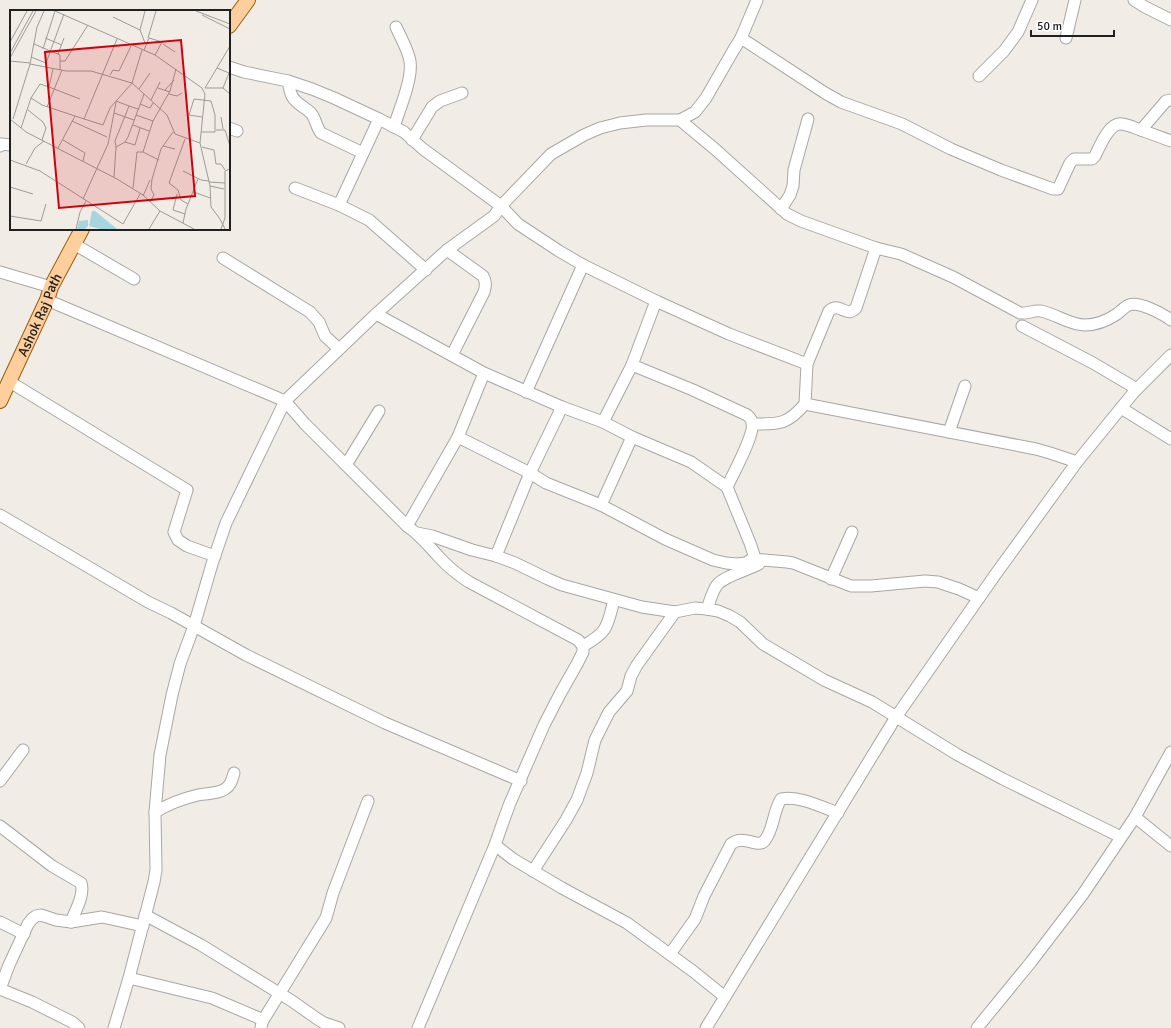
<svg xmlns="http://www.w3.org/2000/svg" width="1171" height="1028" font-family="Signika,sans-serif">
	<rect width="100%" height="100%" fill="#f1ede6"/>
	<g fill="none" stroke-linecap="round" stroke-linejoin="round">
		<!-- minor casing -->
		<g stroke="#a7a7a7" stroke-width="13">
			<g id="minor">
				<polyline points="1134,0 1145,7 1171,20"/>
				<path d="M741,38L825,93L841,102L902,124L951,149L1001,170L1053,189H1058L1059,187L1070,163L1074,159H1092L1095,156C1100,146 1109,122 1122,124C1129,125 1135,128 1141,130L1166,101L1171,100"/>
				<polyline points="1066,38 1075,0"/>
				<polyline points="229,67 244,72 288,81 312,89 334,98 379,119 404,132 423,149 501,206 518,224 559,251 583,265 656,301 729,334 807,364 805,404 1036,449 1050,453 1077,462"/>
				<polyline points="979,76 1004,51 1018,32 1032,0"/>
				<path d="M288,81C289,86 290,92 292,96C296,104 305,107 311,113C316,119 316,127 321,133L363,153"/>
				<path d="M680,120L716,150L787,214L801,221L876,248L901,254L953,277L1020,313C1027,314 1034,310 1041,311C1056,314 1070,325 1085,325C1096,325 1108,320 1117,314C1121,311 1124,307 1129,305C1139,301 1163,314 1171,320"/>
				<path d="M394,127C399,110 413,79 410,61C408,50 401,38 396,27"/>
				<polyline points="229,128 237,131"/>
				<polyline points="1141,130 1171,141"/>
				<polyline points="412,140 432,107 440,101 462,93"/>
				<polyline points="0,146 1,144 11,145"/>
				<polyline points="295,188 339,205 369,220 426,270"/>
				<polyline points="339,205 379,119"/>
				<polyline points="781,209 790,195 793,186 794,170 808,119"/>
				<polyline points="74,244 134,279"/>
				<path d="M447,250L483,276C486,282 486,285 484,292L452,355"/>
				<polyline points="223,258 310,312 319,322 325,336 339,349"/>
				<polyline points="0,272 51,287"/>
				<path d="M47,300L285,401L305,424L407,526C420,535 429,546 439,557C448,567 458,575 469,582L578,640L583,646V652L577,664L560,694L544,725L510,803L503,822L495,845L513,859L562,888L627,923L694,972L725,997"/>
				<polyline points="376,314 484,373 562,407 603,422 632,437 691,462 727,487 750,543 754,555 752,559 746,563 737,564 726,563 713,560 665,539 601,505 546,483 530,473 458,437 484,373"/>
				<polyline points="1022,326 1093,363 1137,389"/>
				<path d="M807,364L829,311C840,301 846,319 856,308L876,248"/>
				<path d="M632,365L693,390L747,415C749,417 752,419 752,423C755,434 733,474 727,487"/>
				<polyline points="10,382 187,490 174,532 178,540 187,546 215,556"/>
				<polyline points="526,392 583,265"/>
				<polyline points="1121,408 1171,439"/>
				<polyline points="603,422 632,365 656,301"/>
				<path d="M753,424C779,424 787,425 805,404"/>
				<polyline points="949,432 965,386"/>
				<polyline points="346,465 379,411"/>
				<polyline points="601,505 632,437"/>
				<polyline points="0,515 148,602 171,613 246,655 385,723 521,781"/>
				<polyline points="407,526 458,437"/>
				<polyline points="417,533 432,536 472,550 496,556 530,473 562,407"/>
				<polyline points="496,556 515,563 548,579 562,585 642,607 675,612 695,608 707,609 718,611 730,616 740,622 763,644 824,680 872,702 958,755 1003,779 1121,837"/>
				<polyline points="752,559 787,562 793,563 851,586 871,586 925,581 938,582 959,589 979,598"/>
				<polyline points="831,579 852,532"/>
				<path d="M707,609C710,601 712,592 717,585C724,576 748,570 759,564"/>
				<path d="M583,646C608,632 607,627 614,600"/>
				<polyline points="0,781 23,750"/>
				<path d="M155,812C167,805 185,798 198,795C207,793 218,794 225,789C231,785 232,780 234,773"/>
				<polyline points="1135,817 1171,846"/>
				<path d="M0,826L52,866L81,883C85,895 75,911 71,922"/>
				<polyline points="533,871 566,820 577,800 587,773 595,740 609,712 627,691 631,676 637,665 675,612"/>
				<polyline points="145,915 201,945 292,1001 316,1018 324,1023 339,1028"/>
				<polyline points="0,922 24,934"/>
				<path d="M670,954L695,919L704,896L731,844C744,833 758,850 765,840C774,829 773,811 781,799C798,795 822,807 838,813"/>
				<polyline points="129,978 212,998 259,1018 262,1022 261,1028"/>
				<polyline points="0,989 9,965 28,924 32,919 36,916 41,915 56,920 71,922 102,917 143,926"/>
				<polyline points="0,989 32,1002 72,1022 79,1028"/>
				<polyline points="262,1022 326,918 333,893 368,801"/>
				<polyline points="114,1028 129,978 154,882 156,870 155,812 160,755 172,695 180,664 194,626 212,564 226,523 285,401 376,314 447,250 494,216 501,206 551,154 584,135 600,128 620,123 646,120 680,120 695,112 706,98 733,51 741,38 757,0"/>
				<polyline points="418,1028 495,845"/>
				<polyline points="706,1028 896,717 995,575 1077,462 1134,392 1171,355"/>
				<polyline points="977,1028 1031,962 1083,894 1135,817 1171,752"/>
			</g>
		</g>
		<!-- major casing -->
		<g stroke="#9c5e00" stroke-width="16">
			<g id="major">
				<polyline points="229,26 248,0"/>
				<path id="s1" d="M0,401L47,300L51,287L82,229"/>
			</g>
		</g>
		<!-- minor -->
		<use href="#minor" stroke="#fff" stroke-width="11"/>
		<!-- major -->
		<use href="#major" stroke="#ffce9d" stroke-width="14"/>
	</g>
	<g text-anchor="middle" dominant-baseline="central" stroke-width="3" stroke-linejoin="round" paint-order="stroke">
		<!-- street labels -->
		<g font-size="14" fill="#202020" stroke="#fff">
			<text stroke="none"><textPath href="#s1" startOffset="95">Ashok Raj Path</textPath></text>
		</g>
	</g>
	<!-- overview -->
	<g transform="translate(10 10)">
		<rect width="220" height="220" fill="#f1ede6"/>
		<path d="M82,201H85L107,219H90L79,216ZM78,210V216L75,219H67L69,211Z" fill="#a5d6e0"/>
		<path fill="none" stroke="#9d9b97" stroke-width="1" d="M45,1L145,45L192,78L195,84L190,133L200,176L201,197L210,209L215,219M135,1L130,20L135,33M186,1L220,14M192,5L220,19M103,7L130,20M35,28L52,35M138,28L146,1M0,32L17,1M24,34L50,45V60M153,34L165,42M33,39L45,1M134,40L139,28L152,32L145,45M0,43L23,1M48,44L54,28M21,47L36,53L54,4M0,48L26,1M0,51L20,53M50,51H55L78,15M20,54L27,17L34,1M207,58L219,63L213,78M43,59L39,77L30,74L21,88L32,95L65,106M100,65L103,60L109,61L121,36M39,77L70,89M148,78L160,82M195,78L220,36M195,78H213L220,84M129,79L140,63M155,80L164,70M159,84L167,86L172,83M141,90L150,72M106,91L119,96M106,92L104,103L124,110M130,94L140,98L143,93M37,97L52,60M128,99L119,96L105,131L106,137L115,132L118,127L134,84M18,100L33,112L36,118L32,130M126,105L143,111M211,107L213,119M0,109L16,122L107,169L133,185L150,201L184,219M3,109L20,54L56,61H81L122,73L157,105L165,124L190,133M74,109L107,29M62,111L97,127M123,115L139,121M11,118L21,88M206,120H215L220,136M191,122H205V105L201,91L184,89L179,105L192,107M175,129L159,173L168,180L171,190L178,194M53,130L75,143L73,151M115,132L125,135L130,118M153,136L165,139M192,137L204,140L206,154H211L215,160M48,138L65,106L93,115L100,98L122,73L132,40M133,142L149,150M0,150L30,161L113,214L130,184M16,154L25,138L34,131M173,161L191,170L199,171M104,167L106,137M199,172L215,173M200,176L214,179M0,177L23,184M123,178L127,142H133L143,111L160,81L166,59M184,182L200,188M167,184L163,200L175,204M133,186L140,170M73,189L98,134L104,103M140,192L144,185L141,179L142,169L151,139L163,122M0,206L31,211L36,194M173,213L176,199L188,169M66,219L70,202L76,191M139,219L150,201M211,219L215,208V161L220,159"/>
		<path fill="#d0000d" fill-opacity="0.15" stroke="#d0000d" stroke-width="2" d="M171,30L185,186L49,198L35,42Z"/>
		<rect width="220" height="220" fill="none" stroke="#202020" stroke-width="2"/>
	</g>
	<!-- scale -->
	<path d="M1031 30v6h83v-6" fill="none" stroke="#202020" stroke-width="2"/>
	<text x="1037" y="30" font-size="12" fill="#202020" stroke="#ffffff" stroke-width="3" paint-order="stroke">50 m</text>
</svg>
